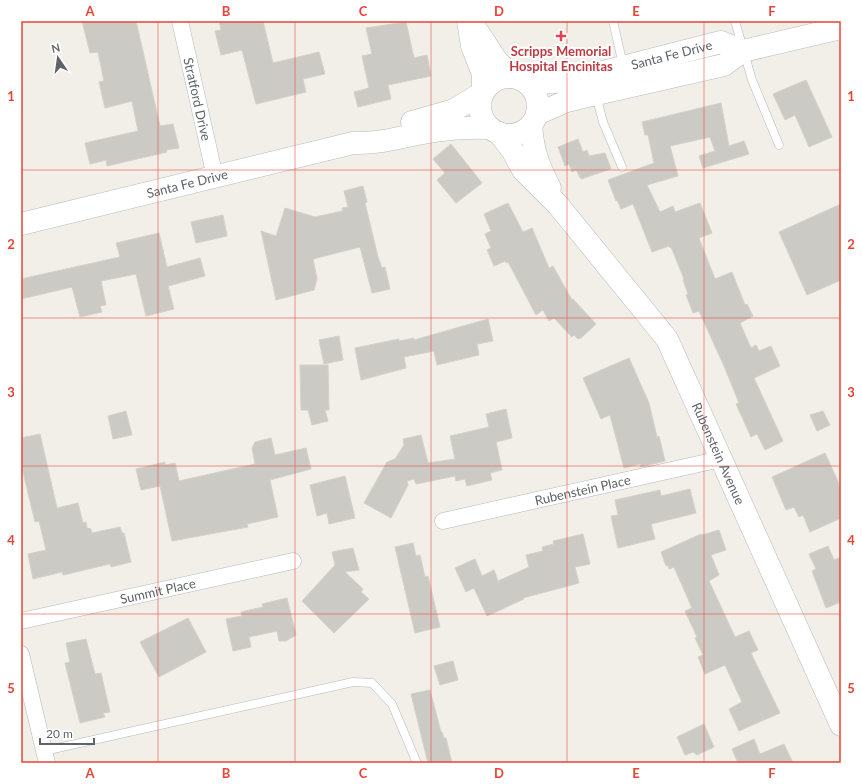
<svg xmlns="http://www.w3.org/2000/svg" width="862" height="784" font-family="Lato,sans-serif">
	<rect width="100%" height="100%" fill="#f1efe8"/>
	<!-- building -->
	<g fill="#cccac5" stroke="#d6d1c6">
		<polygon points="82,21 136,21 160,126 173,124 179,148 166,150 167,152 107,166 106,160 90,164 85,143 138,131 132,101 105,108 99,82 104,81 98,52 90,53"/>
		<polygon points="219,21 263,21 273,63 319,52 325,74 303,79 306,92 256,104 242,50 221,55 215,31 221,30"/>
		<polygon points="406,22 414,58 427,55 431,76 388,85 391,99 358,107 354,92 369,88 362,56 372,54 366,28"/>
		<polygon points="806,80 832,137 809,147 795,115 785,120 773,94"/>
		<polygon points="721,103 729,146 744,141 749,154 703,168 699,156 715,151 710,137 670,146 678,176 647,185 660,212 673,206 675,212 700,203 712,233 699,238 715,279 732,272 745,305 747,304 753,316 740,323 751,348 756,345 759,351 771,346 780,366 754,378 783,441 765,450 757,434 751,437 736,404 739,403 724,366 699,311 693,313 686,295 688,294 683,280 684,279 671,247 670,248 669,246 652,252 633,204 621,209 617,200 616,201 608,180 654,163 648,135 645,135 642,122"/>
		<polygon points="578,139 583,152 587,150 589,156 605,153 611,169 581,179 576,170 572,172 569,164 565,166 564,163 558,147"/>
		<polygon points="451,144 482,183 456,203 437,180 445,173 433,159"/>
		<polygon points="363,186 367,202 365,203 378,257 382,268 385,267 390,289 372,293 360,247 313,259 317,279 314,290 276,300 261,231 276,236 285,208 315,217 343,211 342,208 348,207 344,191"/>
		<polygon points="508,203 523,232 532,228 549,268 553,266 572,300 573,299 596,324 581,338 578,339 574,335 572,337 554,318 549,321 543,310 536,315 508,262 506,263 505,261 494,266 487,250 491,248 485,234 491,231 484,214"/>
		<polygon points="841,204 841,280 807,295 779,232"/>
		<polygon points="223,215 227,236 196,243 191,222"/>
		<polygon points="159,233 167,267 200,258 205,276 168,286 174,309 146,316 136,274 101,281 106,305 100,306 102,312 80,317 72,287 21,299 21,279 120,257 116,243"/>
		<polygon points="488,319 493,341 477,344 479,355 437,365 434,351 404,357 406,368 361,380 355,348 399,339 399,341 414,338 414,340"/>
		<polygon points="339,336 343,360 324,364 319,340"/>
		<polygon points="629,358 649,403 657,437 659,436 665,461 641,467 640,464 624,468 610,415 601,419 583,378"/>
		<polygon points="300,365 328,365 329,410 325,410 328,421 312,425 308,410 301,410"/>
		<polygon points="506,409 512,438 496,442 502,470 490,473 492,480 467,486 465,479 456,481 455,476 416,484 414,479 407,481 408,485 391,518 364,503 387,462 395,459 404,445 403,439 421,435 428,463 455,459 450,436 489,427 486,414"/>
		<polygon points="126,411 132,435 113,439 108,416"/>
		<polygon points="823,411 830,425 817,431 810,415"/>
		<polygon points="40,434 57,508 78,503 83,523 86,522 87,528 91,529 92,533 120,527 122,533 124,533 131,562 111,567 110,564 63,575 62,572 33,579 28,554 46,550 39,521 35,522 21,464 21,438"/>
		<polygon points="271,438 275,455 306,448 311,469 270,480 278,517 247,524 248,527 172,541 160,486 141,490 136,469 165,462 165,465 175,463 179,481 219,472 255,464 252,448 255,442"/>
		<polygon points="825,453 841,488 841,518 810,532 803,515 799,517 794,507 786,510 772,477"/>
		<polygon points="345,476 355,518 329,524 327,513 317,516 310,485"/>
		<polygon points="690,489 696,513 651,524 655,539 618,548 611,516 618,515 615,500 660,490 661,496"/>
		<polygon points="719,530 726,550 711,555 719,575 709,581 735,637 749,631 758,650 751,653 780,713 739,731 729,709 742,702 725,665 705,674 698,657 703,655 695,638 697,637 685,611 692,608 674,567 669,569 668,565 666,566 661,552 701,534 702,535"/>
		<polygon points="583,534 590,564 575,567 579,583 523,598 524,599 487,616 474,588 466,592 455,568 475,559 482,576 494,570 498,581 529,567 526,555 543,551 542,547 554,544 553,541"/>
		<polygon points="413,543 416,556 420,555 425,577 428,576 440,627 415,633 395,547"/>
		<polygon points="828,546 834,560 841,557 841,602 826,608 812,571 816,569 809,554"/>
		<polygon points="353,548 359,570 345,572 363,589 361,592 369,599 334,633 302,601 335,565 332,552"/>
		<polygon points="287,598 296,635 286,641 279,641 277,631 249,637 251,647 233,651 226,619 242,616 241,612 263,607 262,604"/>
		<polygon points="188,618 206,652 159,677 140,642"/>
		<polygon points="86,639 95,674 101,673 110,712 103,713 105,717 80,723 65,663 70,662 66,643"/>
		<polygon points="453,661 458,680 440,685 434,666"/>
		<polygon points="430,690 441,732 442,732 444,738 446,738 452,763 428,763 411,694"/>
		<polygon points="704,724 714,747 697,755 693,752 685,755 677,737"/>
		<polygon points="754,739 760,754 784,744 793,763 738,763 732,749"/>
	</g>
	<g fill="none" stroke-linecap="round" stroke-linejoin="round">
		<!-- lane casing -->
		<g stroke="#b5b8bc" stroke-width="9">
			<g id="lane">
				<polyline points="613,21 623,65"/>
				<polyline points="735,21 752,80 779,145"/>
				<polyline points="596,95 603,122 622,167"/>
				<polyline points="44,751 353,682 372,683 392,704 417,763"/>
			</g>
		</g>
		<!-- street casing -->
		<g stroke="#b5b8bc" stroke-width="17">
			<g id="street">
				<path id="s1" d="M180,21L215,177"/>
				<path id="s2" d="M443,521L721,459"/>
				<path id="s3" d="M21,621L293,561"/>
				<polyline points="21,654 47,763"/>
			</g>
		</g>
		<!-- secondary casing -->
		<g stroke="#b6babf" stroke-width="23">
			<g id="secondary">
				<polyline points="468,21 472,46 483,74 483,91"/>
				<polyline points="474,26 497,61 513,77"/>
				<circle cx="509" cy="106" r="29"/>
				<path id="s4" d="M529,84L568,81L721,42L743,51"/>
				<polyline points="537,114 567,101 583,97 724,65 743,51 841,28"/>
				<polyline points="412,122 454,110 482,93"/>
				<path d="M531,125C533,151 538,165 550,188"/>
				<path id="s5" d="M499,133L512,150L523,170L558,205L667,339L841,725"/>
				<path id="s6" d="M21,224L353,143C384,144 405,135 435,131C454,128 471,127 490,128"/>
			</g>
		</g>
		<!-- lane -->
		<use href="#lane" stroke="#fff" stroke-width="8"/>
		<!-- street -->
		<use href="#street" stroke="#fff" stroke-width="16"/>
		<!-- secondary -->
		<use href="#secondary" stroke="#fff" stroke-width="22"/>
	</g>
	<!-- grid -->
	<path fill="none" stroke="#ea4335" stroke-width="1" stroke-opacity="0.55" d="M158,21V763M295,21V763M431,21V763M567,21V763M704,21V763M21,170H841M21,318H841M21,466H841M21,614H841"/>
	<!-- markers -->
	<path fill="#e0444e" stroke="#fff" stroke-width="1.5" d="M559 30h4v4h4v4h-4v4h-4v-4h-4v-4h4z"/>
	<g text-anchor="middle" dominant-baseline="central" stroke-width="4" stroke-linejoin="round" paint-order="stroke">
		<!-- health labels -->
		<g font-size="13" font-weight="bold" fill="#be3a42" stroke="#fff">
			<text x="561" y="51">Scripps Memorial<tspan x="561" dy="15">Hospital Encinitas</tspan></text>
		</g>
		<!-- street labels -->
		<g font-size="13" fill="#5f6368" stroke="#fff">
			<text stroke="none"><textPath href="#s4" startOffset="146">Santa Fe Drive</textPath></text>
			<text stroke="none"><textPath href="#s1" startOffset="80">Stratford Drive</textPath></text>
			<text stroke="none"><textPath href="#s6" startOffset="171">Santa Fe Drive</textPath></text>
			<text stroke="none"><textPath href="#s5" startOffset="392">Rubenstein Avenue</textPath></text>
			<text stroke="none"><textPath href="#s2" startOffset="143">Rubenstein Place</textPath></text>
			<text stroke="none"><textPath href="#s3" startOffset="140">Summit Place</textPath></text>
		</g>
	</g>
	<!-- border -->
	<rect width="862" height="784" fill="none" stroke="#ffffff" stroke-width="44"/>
	<!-- north arrow -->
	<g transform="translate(58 58) rotate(347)" stroke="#ffffff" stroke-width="3" paint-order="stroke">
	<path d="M0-3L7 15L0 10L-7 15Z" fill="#5f6368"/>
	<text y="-6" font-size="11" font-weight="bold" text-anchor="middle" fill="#5f6368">N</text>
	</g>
	<!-- scale -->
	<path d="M40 738v6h54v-6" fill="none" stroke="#5f6368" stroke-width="2"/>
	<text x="46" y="738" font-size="12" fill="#5f6368" stroke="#ffffff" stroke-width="3" paint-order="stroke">20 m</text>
	<rect x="22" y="22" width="818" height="740" fill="none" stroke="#ea4335" stroke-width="1.5"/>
	<g font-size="13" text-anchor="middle" font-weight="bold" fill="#ea4335">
		<text x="90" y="16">A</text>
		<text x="226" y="16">B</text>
		<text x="363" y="16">C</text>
		<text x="499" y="16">D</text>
		<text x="636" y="16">E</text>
		<text x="772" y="16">F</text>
		<text x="11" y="101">1</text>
		<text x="851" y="101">1</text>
		<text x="11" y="249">2</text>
		<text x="851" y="249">2</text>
		<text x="11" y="397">3</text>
		<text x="851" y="397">3</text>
		<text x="11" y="545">4</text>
		<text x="851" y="545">4</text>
		<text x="11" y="693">5</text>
		<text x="851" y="693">5</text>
		<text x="90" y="778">A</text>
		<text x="226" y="778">B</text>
		<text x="363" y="778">C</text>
		<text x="499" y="778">D</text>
		<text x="636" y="778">E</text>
		<text x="772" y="778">F</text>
	</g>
</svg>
